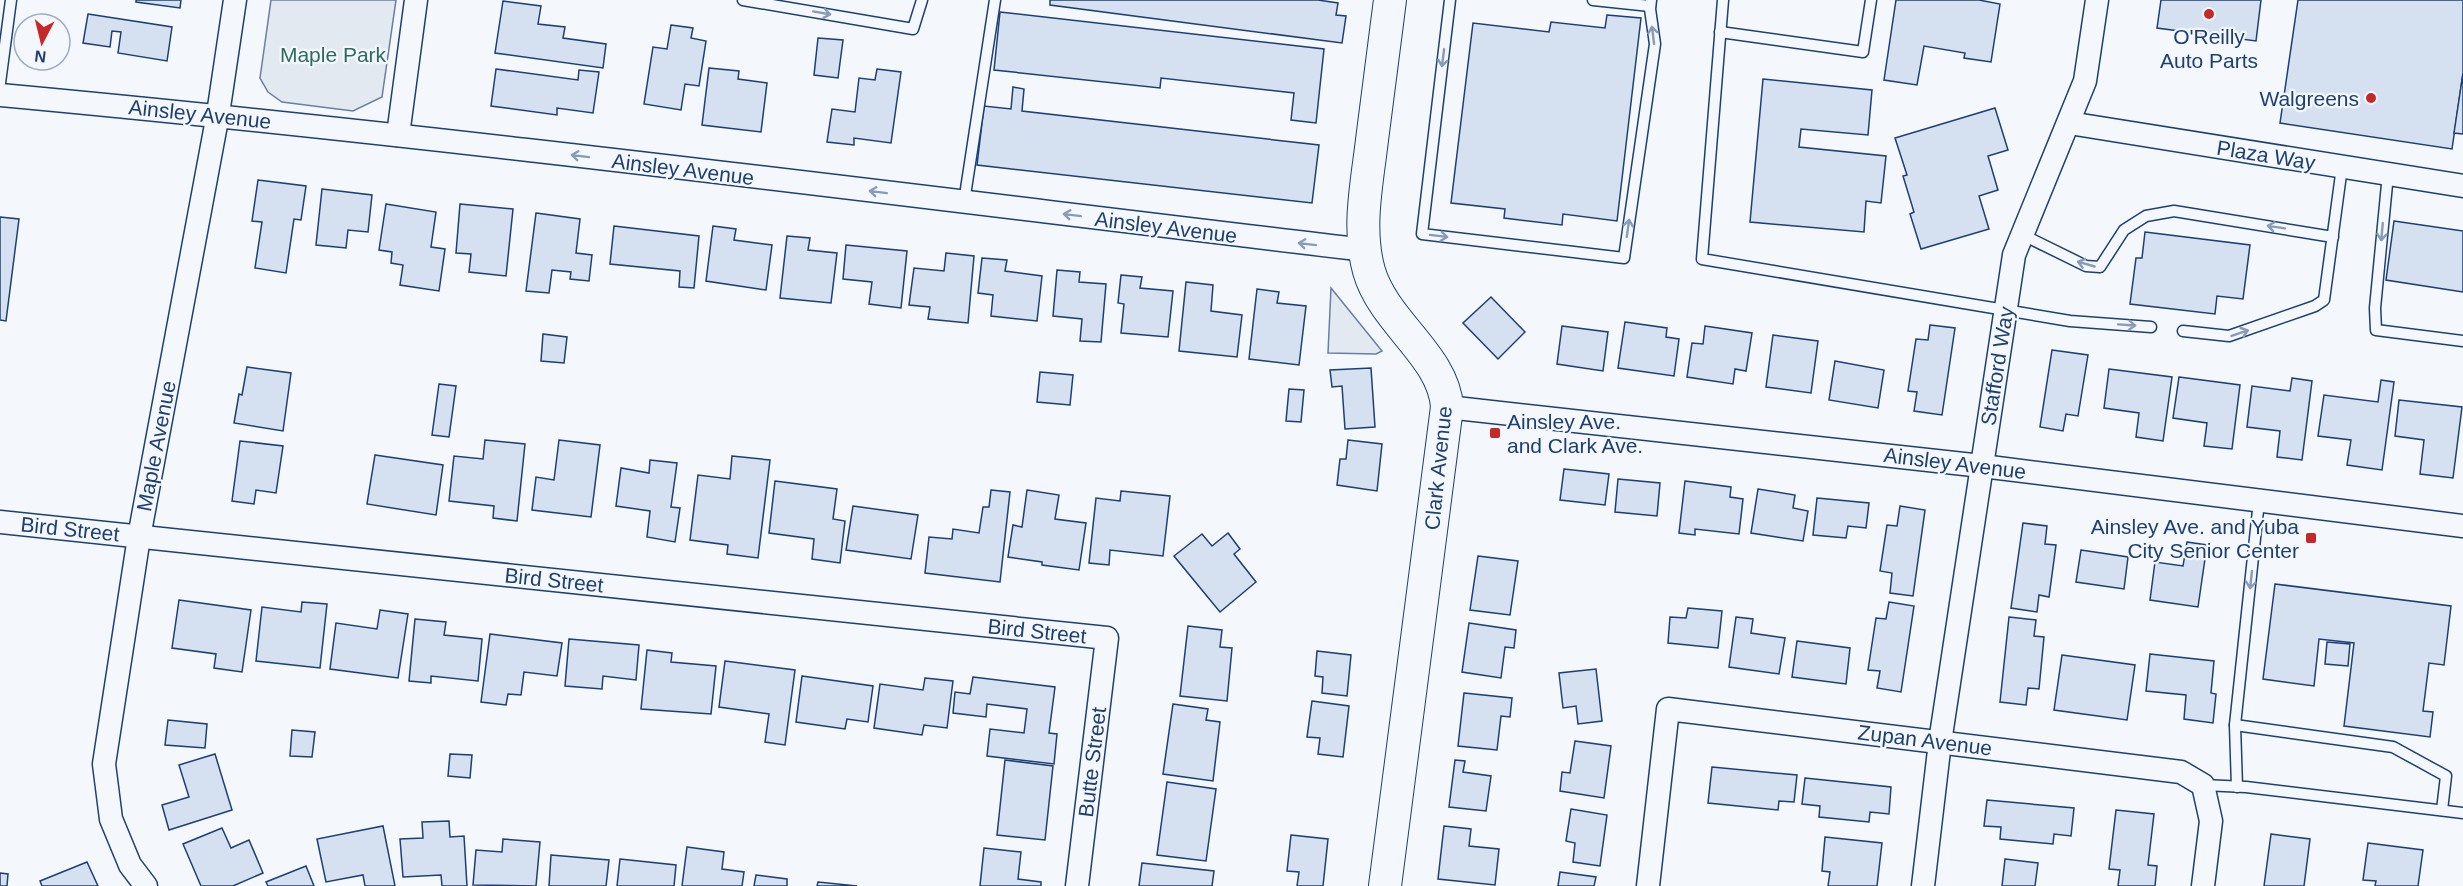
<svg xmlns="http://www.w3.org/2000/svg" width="2463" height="886" font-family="Helvetica,sans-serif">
	<rect width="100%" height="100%" fill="#f4f7fb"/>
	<!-- green -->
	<g fill="#e3e9f0" stroke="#687fa3" stroke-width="1.5">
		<polygon points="271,0 396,0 382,97 353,111 282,102 268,92 260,78"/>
		<polygon points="1331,288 1382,351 1376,354 1328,353"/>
	</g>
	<!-- building -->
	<g fill="#d5e0f0" stroke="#1d3f73" stroke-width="1.5">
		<polygon points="136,0 181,0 180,8 136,2"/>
		<polygon points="1050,0 1318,0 1338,3 1336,15 1346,16 1342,43 1050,5"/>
		<polygon points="1896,0 1979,0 2000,4 1991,62 1964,58 1965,53 1924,46 1917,85 1884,80"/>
		<polygon points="2161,0 2261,0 2256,41 2157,28"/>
		<polygon points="2298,0 2463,0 2463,73 2452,149 2280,123"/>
		<polygon points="503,1 541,6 538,24 565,27 563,38 606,44 603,68 495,53"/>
		<polygon points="1000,12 1324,49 1316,123 1291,120 1294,93 1161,78 1160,88 994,70"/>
		<polygon points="88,14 172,27 167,61 118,53 121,32 112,31 110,47 83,43"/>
		<polygon points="1607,15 1641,18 1617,221 1563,214 1562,225 1504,218 1505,209 1451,203 1473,23 1549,32 1551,22 1605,28"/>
		<polygon points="671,25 693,28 691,38 706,41 699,86 685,84 681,110 644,104 653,47 667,49"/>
		<polygon points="818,38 843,40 838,78 814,75"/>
		<polygon points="709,68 739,71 738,79 767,83 761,132 702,125"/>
		<polygon points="496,69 578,80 579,70 599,72 593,113 557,108 557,115 491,106"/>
		<polygon points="877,69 901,72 891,143 854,138 854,145 827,142 832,109 855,112 859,78 875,80"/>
		<polygon points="2463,73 2463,134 2454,133"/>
		<polygon points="1763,79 1872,90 1868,135 1801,129 1799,147 1886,156 1881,203 1866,201 1864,232 1750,222"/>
		<polygon points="1013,87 1024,89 1022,111 1319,145 1312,203 977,165 984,106 1011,109"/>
		<polygon points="1995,108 2008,150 1988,156 1998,190 1979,196 1989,229 1921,249 1910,214 1914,212 1903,176 1907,175 1895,138"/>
		<polygon points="258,180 306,186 301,220 294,219 286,273 255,268 262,222 252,221"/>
		<polygon points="322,189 372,195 368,232 348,230 346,248 316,245"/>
		<polygon points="386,204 436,212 431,247 445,249 439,291 400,285 403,265 391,263 392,252 379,250"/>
		<polygon points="460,204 513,209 506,276 469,272 471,254 456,253"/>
		<polygon points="536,213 580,219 576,253 592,255 589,281 570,279 571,272 552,270 549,293 526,291"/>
		<polygon points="0,217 19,219 6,321 0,320"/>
		<polygon points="2394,221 2463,231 2463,292 2386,280"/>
		<polygon points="614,226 699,236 694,288 679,287 680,271 610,264"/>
		<polygon points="713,226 736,229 734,240 772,245 766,290 706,281"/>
		<polygon points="2145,232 2250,245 2243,299 2217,296 2215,314 2130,304 2136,258 2142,258"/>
		<polygon points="787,236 810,238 808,250 837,253 831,303 780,298"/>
		<polygon points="846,245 907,251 901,308 869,304 872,282 843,279"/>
		<polygon points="946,253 974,256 968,323 928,319 930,307 909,305 914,268 944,271"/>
		<polygon points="982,258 1007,260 1005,271 1042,276 1037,321 991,316 993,295 978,293"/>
		<polygon points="1057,270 1080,272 1079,282 1106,284 1101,342 1080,341 1082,319 1053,316"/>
		<polygon points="1121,275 1142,277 1140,288 1173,291 1168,337 1121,333 1124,304 1118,303"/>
		<polygon points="1186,282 1213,285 1211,311 1242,315 1237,357 1179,351"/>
		<polygon points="1257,289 1279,292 1277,303 1306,306 1299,365 1249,359"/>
		<polygon points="1491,297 1525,332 1498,359 1463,323"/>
		<polygon points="1625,322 1667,328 1666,337 1679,339 1674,376 1618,368"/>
		<polygon points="1930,325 1955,328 1942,415 1914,411 1917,392 1908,391 1916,339 1928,340"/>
		<polygon points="1562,326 1608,332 1603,371 1557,364"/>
		<polygon points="1705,326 1752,333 1746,371 1735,369 1733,384 1687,377 1692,343 1703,344"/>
		<polygon points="543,334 567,337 564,363 541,361"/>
		<polygon points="1773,335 1818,341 1811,393 1766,387"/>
		<polygon points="2052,350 2088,355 2078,416 2066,414 2063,431 2040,427"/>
		<polygon points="1835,361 1884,370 1878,408 1829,400"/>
		<polygon points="247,367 291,373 283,431 234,423 239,394 242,395"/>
		<polygon points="1371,368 1375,427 1345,429 1342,386 1332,387 1330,370"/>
		<polygon points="2109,369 2172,377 2163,441 2136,437 2139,413 2104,408"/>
		<polygon points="1040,372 1073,375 1070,405 1037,402"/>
		<polygon points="2179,377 2240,385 2232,449 2204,446 2207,423 2173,418"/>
		<polygon points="2292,378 2312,381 2302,460 2277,457 2280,431 2247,427 2252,386 2290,391"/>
		<polygon points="2381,380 2394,382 2382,470 2347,465 2351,440 2318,436 2324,395 2378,402"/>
		<polygon points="439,384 456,386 449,437 432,435"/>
		<polygon points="1289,389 1304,390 1301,422 1286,421"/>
		<polygon points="2399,400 2462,407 2453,478 2420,474 2424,440 2395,436"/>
		<polygon points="485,440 525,444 517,521 493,518 494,506 449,501 454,456 483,459"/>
		<polygon points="559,440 600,445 591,517 532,510 536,477 554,480"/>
		<polygon points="1348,440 1382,444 1377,491 1337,485 1340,459 1346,459"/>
		<polygon points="240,441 283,446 276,493 256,490 254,504 232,501"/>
		<polygon points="375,455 443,465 436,515 367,504"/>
		<polygon points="732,456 770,460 758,558 727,554 728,545 690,540 698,475 730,479"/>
		<polygon points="650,460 677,463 671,507 680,508 675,542 647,537 650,511 616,506 621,468 649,473"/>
		<polygon points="1564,469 1609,474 1605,505 1560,500"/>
		<polygon points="1618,479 1660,483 1657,516 1615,512"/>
		<polygon points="775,481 837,489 833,519 845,521 840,563 812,559 814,539 769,533"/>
		<polygon points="1685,481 1731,487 1730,497 1743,499 1739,534 1695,529 1695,535 1679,533"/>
		<polygon points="1758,489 1795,495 1793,508 1808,511 1803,541 1751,533"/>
		<polygon points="991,490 1010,492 1000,582 925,573 929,537 952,539 953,529 979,533 983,507 989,507"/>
		<polygon points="1027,490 1059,495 1055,519 1086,523 1079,570 1042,565 1042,562 1008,557 1013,525 1022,527"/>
		<polygon points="1121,491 1170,496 1163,556 1110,550 1109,565 1089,563 1096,498 1120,501"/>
		<polygon points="1817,498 1869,503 1866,528 1848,526 1846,538 1813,535"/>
		<polygon points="853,506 918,515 911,559 846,550"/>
		<polygon points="1900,506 1925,510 1913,596 1890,593 1892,573 1880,571 1887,525 1897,526"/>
		<polygon points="2023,523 2047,526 2045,544 2056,545 2049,597 2039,595 2037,612 2011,608"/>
		<polygon points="1228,533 1240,549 1234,554 1256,582 1220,612 1174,556 1202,534 1212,546"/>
		<polygon points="2187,542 2207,545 2198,607 2150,600 2155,562 2183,566"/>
		<polygon points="2081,550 2128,557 2124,589 2076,582"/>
		<polygon points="1478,556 1518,561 1510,615 1470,610"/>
		<polygon points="2275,584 2451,606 2444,665 2429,663 2423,711 2433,712 2430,737 2344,726 2354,643 2319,639 2314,686 2263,679"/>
		<polygon points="179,600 251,610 242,672 214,668 216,654 172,648"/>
		<polygon points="302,602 327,604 320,668 256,661 262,607 301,612"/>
		<polygon points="1889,602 1914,606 1901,692 1877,688 1880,671 1868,670 1876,618 1886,619"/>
		<polygon points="1688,608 1722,611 1718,648 1668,643 1670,617 1686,618"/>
		<polygon points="380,610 408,614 398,678 330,669 336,623 377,629"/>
		<polygon points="1736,617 1753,619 1751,633 1785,638 1779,674 1729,667"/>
		<polygon points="2009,617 2036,620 2034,636 2044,637 2039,689 2028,688 2026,705 2000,702"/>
		<polygon points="415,619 446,622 444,635 482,639 478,681 431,676 431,683 409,681"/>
		<polygon points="1469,623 1516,630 1514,648 1505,647 1501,678 1462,672"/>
		<polygon points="1188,626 1222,630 1220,647 1232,648 1227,701 1180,696"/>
		<polygon points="490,634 562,643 557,676 524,672 521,695 508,694 506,705 481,702"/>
		<polygon points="569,639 639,645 636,680 603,676 602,689 565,686"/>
		<polygon points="1797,641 1850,648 1846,684 1792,677"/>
		<polygon points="2327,642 2350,644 2348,666 2325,664"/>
		<polygon points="647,650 672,653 671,662 716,666 711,714 641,709"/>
		<polygon points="1317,651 1351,655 1347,696 1322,693 1323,677 1315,676"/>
		<polygon points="2150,654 2214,661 2211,693 2216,694 2213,723 2184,719 2186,695 2146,691"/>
		<polygon points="2062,655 2135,665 2127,720 2054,710"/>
		<polygon points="725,661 795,670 785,745 765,742 769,714 719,707"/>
		<polygon points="1596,669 1602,721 1578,724 1576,706 1563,708 1559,673"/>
		<polygon points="802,676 873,686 868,722 847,719 845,729 796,722"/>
		<polygon points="973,677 1055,687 1049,733 1057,734 1054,764 987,756 990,729 1024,733 1027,709 987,704 986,717 953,713 955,692 970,694"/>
		<polygon points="925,678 953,681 947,728 924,725 922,735 874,728 880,684 923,690"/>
		<polygon points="1464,693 1512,698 1510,717 1501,716 1497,750 1458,746"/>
		<polygon points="1312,701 1349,706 1343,757 1318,754 1320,738 1307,737"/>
		<polygon points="1173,704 1208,709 1206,720 1220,722 1213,781 1163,774"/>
		<polygon points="168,720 207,724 205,748 165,745"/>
		<polygon points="292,730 315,732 312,757 290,756"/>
		<polygon points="1575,741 1611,746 1604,798 1560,791 1562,772 1570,773"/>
		<polygon points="215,754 232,810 169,830 162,805 189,797 179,765"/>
		<polygon points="450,754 472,755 470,778 448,776"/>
		<polygon points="1005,760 1053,766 1045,840 997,835"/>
		<polygon points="1455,760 1465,761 1463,772 1491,776 1486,811 1449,807"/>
		<polygon points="1712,767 1797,775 1794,802 1779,801 1778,810 1708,803"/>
		<polygon points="1805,778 1891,787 1889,814 1870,812 1869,822 1819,817 1820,806 1802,804"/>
		<polygon points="1167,782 1216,789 1206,861 1157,855"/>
		<polygon points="1987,800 2074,808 2071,836 2054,834 2053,844 2000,839 2001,827 1984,826"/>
		<polygon points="1571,809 1607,815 1600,866 1573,862 1575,843 1566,841"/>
		<polygon points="2116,810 2154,814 2148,865 2157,866 2155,886 2118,886 2120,870 2109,869"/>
		<polygon points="449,821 450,837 464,836 467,886 442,886 441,875 403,877 400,839 423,838 422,822"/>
		<polygon points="383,826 395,886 365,886 363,875 326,882 317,839"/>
		<polygon points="1444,826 1471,829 1469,846 1499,849 1495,885 1438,879"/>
		<polygon points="222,828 231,848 249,840 263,873 233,886 201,886 183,844"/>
		<polygon points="2271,834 2310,839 2304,886 2264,886"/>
		<polygon points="1291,835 1328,839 1323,886 1297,886 1299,872 1287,871"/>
		<polygon points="1825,837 1882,843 1877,886 1828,886 1830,872 1822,871"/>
		<polygon points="503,839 540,842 536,886 473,885 476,850 502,852"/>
		<polygon points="2368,843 2423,850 2418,886 2375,886 2376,881 2363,880"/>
		<polygon points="687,847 724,852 722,869 744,872 742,886 682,886"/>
		<polygon points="984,848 1021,852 1018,879 1041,882 1041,886 980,886"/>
		<polygon points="551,855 609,860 606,886 549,886"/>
		<polygon points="620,859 676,865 674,886 617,886"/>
		<polygon points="2005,859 2038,863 2035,886 2002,886"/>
		<polygon points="87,862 98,886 42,886 40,881"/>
		<polygon points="1142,863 1214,871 1212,886 1139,886"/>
		<polygon points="306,866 314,886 268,886 266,882"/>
		<polygon points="1560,872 1596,877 1594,886 1558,886"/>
		<polygon points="0,873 8,874 7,886 0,886"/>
		<polygon points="756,875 787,879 787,886 754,886"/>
		<polygon points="818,882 857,886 817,886"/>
	</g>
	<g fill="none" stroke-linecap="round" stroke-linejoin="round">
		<!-- lane casing -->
		<g stroke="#1d3f73" stroke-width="13">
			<g id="lane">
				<polyline points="743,0 913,29 922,0"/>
				<polyline points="1450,0 1422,234 1624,258 1655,44 1650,9 1651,0"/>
				<polyline points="1593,0 1650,6"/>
				<polyline points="1723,0 1702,259 2070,321 2151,327"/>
				<polyline points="1720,32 1863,52 1871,0"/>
				<polyline points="0,83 11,0"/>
				<polyline points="2388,174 2375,308 2376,330 2463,341"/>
				<polyline points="964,202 995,0"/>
				<polyline points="2023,235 2086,266 2100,267 2124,230 2146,216 2174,211 2333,237"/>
				<polyline points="2183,331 2229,336 2315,306 2324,300 2342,167"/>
				<polyline points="2235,725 2393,747 2446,776 2442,810"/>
				<polyline points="2203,785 2246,787 2463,813"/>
				<polyline points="2237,787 2235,725 2259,501"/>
			</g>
		</g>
		<!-- street casing -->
		<g stroke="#1d3f73" stroke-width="25">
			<g id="street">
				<path d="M0,95C456,137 910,196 1365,250"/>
				<polyline points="2069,123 2463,186"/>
				<polyline points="398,135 416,0"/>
				<polyline points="1447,407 1982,466 2463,526"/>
				<polyline points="0,522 1107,638 1077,886"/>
				<polyline points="146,886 130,865 111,819 104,764 139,537 218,114 235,0"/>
				<polyline points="1648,886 1668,709 2181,772 2203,785 2211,821 2203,886"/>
				<polyline points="1923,886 1940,742 2014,255 2085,81 2097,0"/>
			</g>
		</g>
		<!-- secondary casing -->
		<g stroke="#1d3f73" stroke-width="34">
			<path id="secondary" d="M1385,886L1447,407C1444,356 1384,323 1369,271C1357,228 1367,183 1372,140C1378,93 1384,47 1390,0"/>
		</g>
		<!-- lane -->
		<use href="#lane" stroke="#f4f7fb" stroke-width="10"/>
		<!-- street -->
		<use href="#street" stroke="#f4f7fb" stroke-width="22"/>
		<!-- secondary -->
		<use href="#secondary" stroke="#f4f7fb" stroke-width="32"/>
	</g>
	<!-- one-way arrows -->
	<defs><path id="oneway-shaft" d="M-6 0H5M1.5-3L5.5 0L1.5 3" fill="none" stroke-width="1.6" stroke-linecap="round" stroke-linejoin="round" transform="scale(1.5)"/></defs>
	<g stroke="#889bb7">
		<use href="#oneway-shaft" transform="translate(822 13) rotate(10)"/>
		<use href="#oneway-shaft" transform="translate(1653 35) rotate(-97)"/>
		<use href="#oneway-shaft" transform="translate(1443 58) rotate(97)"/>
		<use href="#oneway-shaft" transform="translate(580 156) rotate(-173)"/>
		<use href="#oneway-shaft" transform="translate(878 192) rotate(-173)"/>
		<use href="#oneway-shaft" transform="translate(1072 215) rotate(-173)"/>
		<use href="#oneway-shaft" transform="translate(2276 227) rotate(-171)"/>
		<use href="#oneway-shaft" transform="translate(1628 228) rotate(-82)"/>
		<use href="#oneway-shaft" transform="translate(2382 232) rotate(95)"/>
		<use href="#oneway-shaft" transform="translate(1439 236) rotate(7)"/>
		<use href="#oneway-shaft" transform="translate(1307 244) rotate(-173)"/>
		<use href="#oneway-shaft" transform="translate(2086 264) rotate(-164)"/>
		<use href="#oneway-shaft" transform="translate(2127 325) rotate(4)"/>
		<use href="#oneway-shaft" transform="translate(2240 333) rotate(-19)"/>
		<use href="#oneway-shaft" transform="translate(2251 580) rotate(96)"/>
	</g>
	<!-- markers -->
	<g fill="#c62828" stroke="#f4f7fb" stroke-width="2">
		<circle cx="2209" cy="14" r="6"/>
		<circle cx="2371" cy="98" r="6"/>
		<rect x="1489" y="427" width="12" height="12" rx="3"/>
		<rect x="2305" y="532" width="12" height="12" rx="3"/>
	</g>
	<g text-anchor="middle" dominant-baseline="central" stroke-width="4.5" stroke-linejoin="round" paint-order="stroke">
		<!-- poi labels -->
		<g font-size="21" fill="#1d3f73" stroke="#f4f7fb" text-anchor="end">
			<text x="2209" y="36" text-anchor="middle">O'Reilly<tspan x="2209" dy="24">Auto Parts</tspan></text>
			<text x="2359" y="98">Walgreens</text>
			<text x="1507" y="421" text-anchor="start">Ainsley Ave.<tspan x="1507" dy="24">and Clark Ave.</tspan></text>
			<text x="2299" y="526">Ainsley Ave. and Yuba<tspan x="2299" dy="24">City Senior Center</tspan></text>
		</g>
		<!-- park labels -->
		<g font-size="21" fill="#2c6c60" stroke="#f4f7fb">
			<text x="333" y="54">Maple Park</text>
		</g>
		<!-- street labels -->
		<g font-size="21" fill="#1d3f73" stroke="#f4f7fb">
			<text transform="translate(200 114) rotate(6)">Ainsley Avenue</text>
			<text transform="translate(2266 155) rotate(9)">Plaza Way</text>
			<text transform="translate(683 169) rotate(7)">Ainsley Avenue</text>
			<text transform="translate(1166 227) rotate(7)">Ainsley Avenue</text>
			<text transform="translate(1997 366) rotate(-81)">Stafford Way</text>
			<text transform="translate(156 446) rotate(-79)">Maple Avenue</text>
			<text transform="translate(1955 463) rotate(7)">Ainsley Avenue</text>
			<text transform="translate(1438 468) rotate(-84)">Clark Avenue</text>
			<text transform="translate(70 529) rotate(6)">Bird Street</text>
			<text transform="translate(554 580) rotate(6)">Bird Street</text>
			<text transform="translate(1037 631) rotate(6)">Bird Street</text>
			<text transform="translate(1925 740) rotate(7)">Zupan Avenue</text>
			<text transform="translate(1092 762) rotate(-83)">Butte Street</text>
		</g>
	</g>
	<!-- north arrow -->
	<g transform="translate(42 42) rotate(187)"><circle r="28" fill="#f4f7fb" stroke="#9eadc5" stroke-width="1.5"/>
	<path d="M0-4.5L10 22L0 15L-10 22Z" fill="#c62828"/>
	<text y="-9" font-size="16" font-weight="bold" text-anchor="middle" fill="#1d3f73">N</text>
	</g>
</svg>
